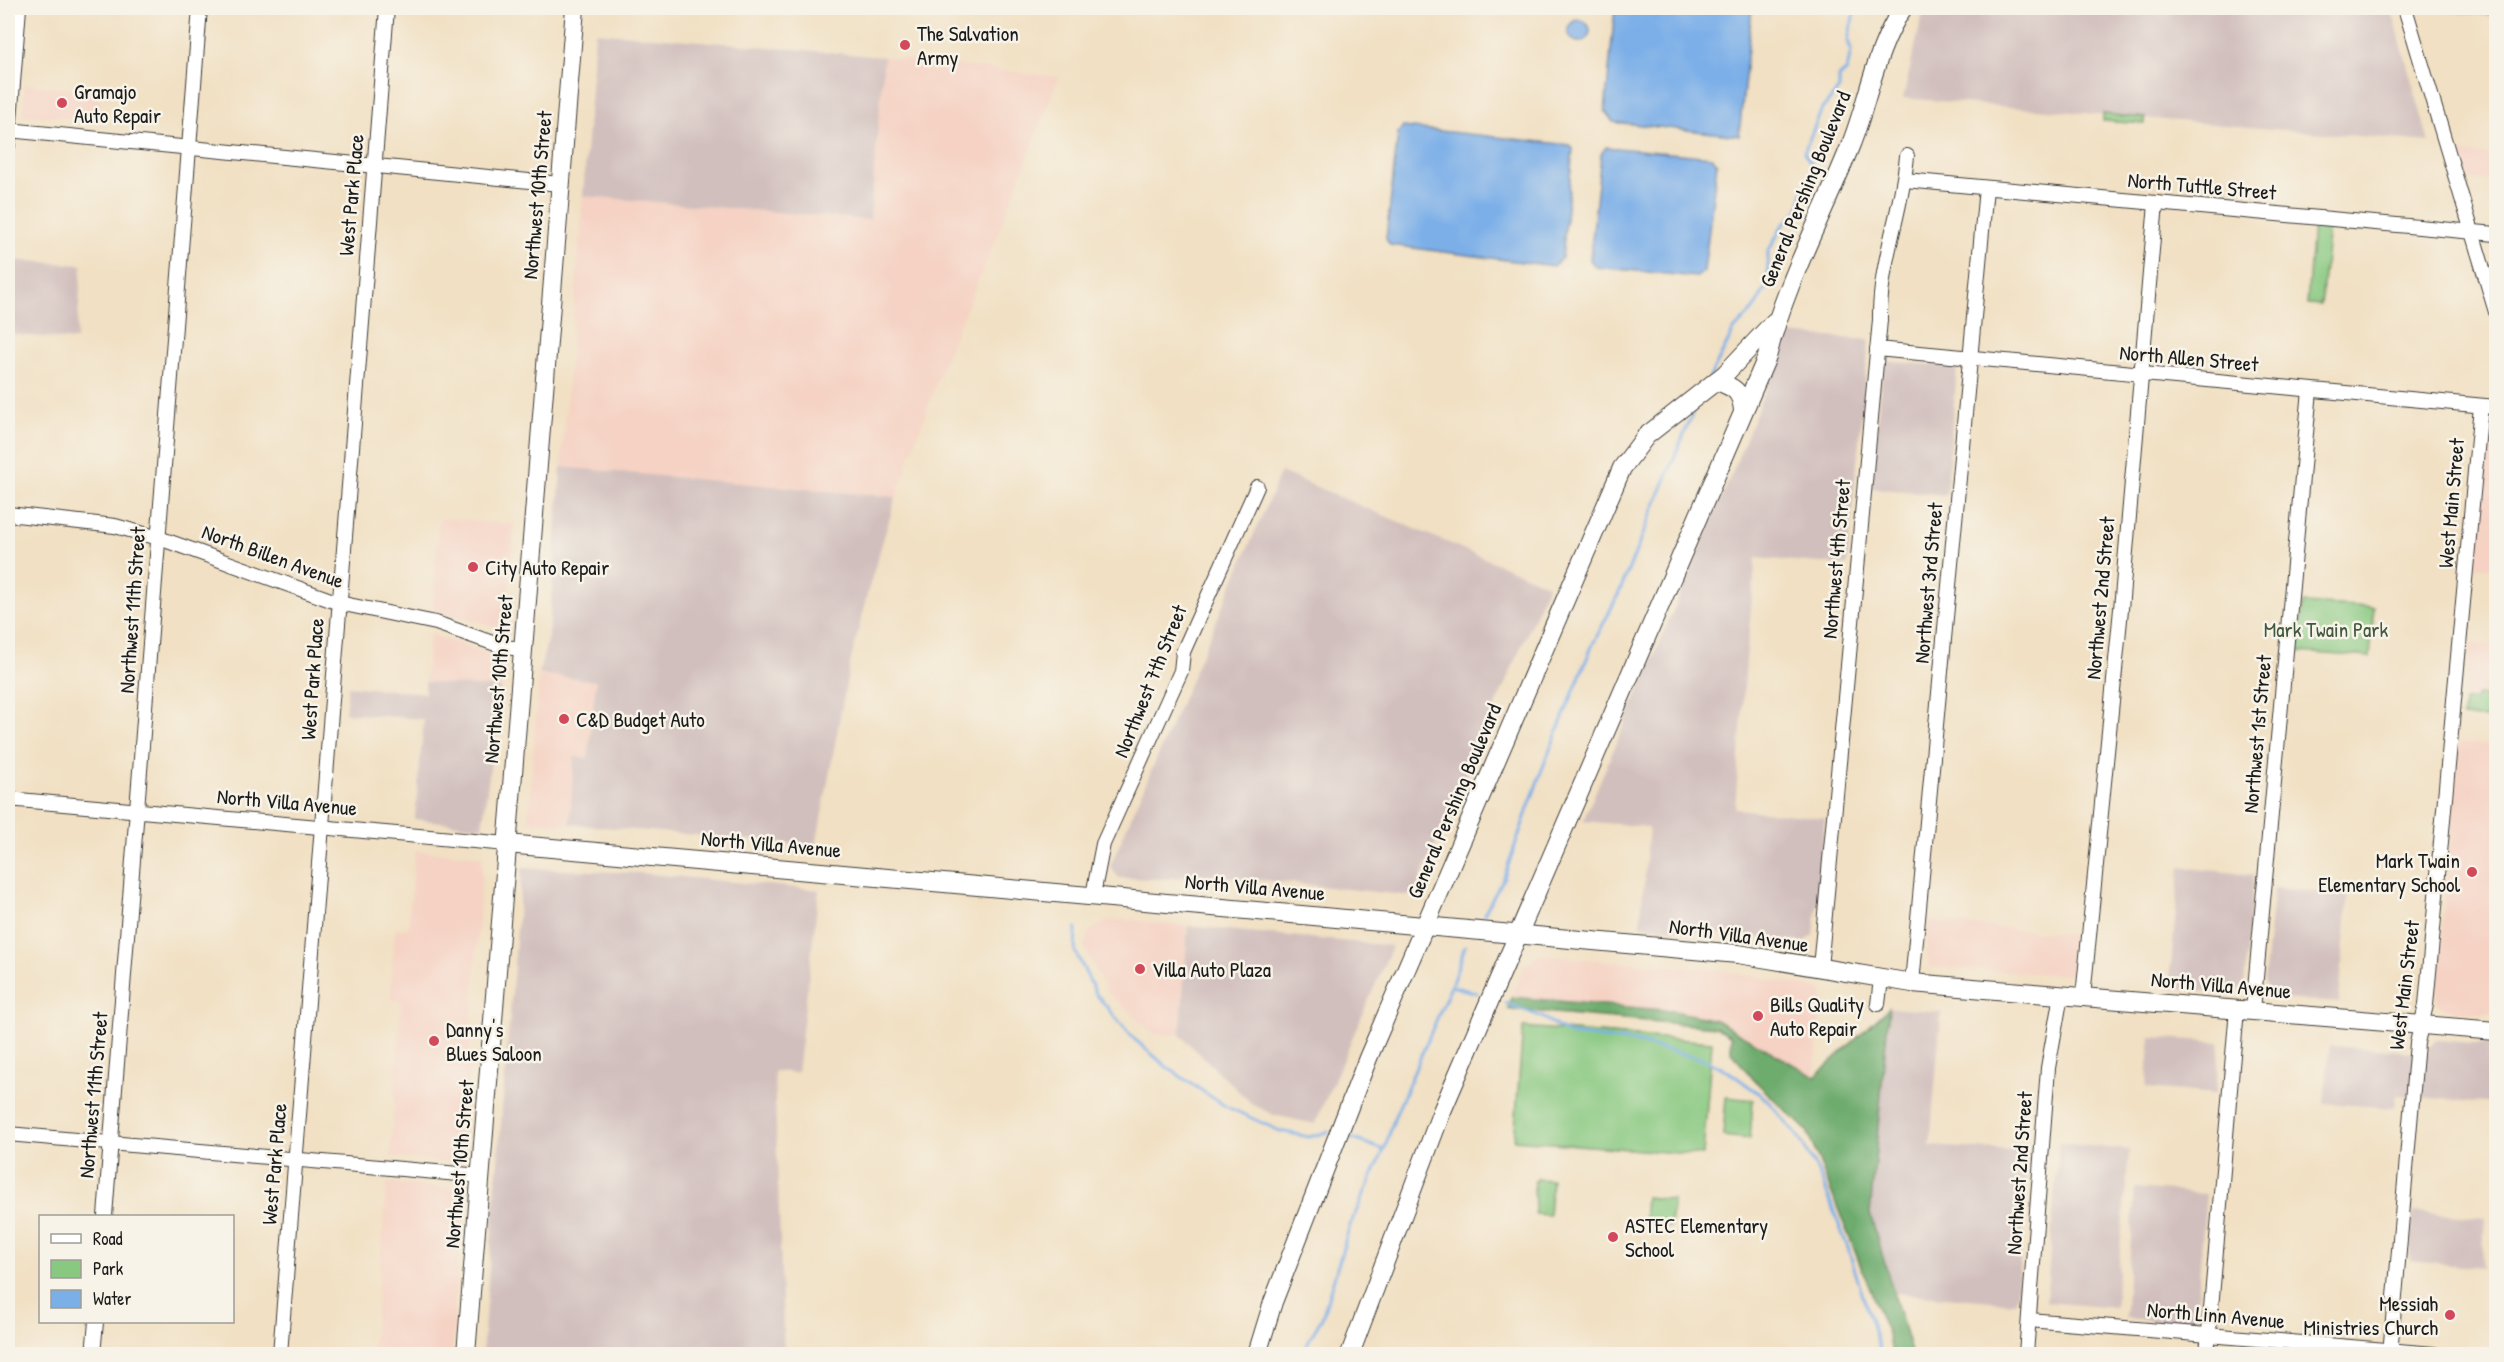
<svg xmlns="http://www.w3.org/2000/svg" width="2504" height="1362" font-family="'Patrick Hand',sans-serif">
	<rect width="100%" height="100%" fill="#f7f3e8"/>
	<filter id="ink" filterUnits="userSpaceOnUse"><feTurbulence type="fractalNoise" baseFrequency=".0167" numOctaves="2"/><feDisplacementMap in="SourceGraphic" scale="12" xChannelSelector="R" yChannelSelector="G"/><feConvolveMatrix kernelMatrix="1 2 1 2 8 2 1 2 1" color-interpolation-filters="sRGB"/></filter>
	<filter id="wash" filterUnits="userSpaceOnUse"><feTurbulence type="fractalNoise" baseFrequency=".008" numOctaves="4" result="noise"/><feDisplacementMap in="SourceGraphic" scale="24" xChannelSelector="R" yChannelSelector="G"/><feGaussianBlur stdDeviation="1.35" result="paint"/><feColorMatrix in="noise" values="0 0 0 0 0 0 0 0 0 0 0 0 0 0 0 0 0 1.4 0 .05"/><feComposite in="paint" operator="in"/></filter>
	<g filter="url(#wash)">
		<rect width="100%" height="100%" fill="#f1e0c3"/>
		<!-- built -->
		<g fill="#f5d2c3">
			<polygon points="884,57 1059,77 997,236 945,359 896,497 561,467 583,196 870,220"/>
			<polygon points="25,85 101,91 100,120 23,115"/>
			<polygon points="2458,152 2496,155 2496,182 2467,179"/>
			<polygon points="2487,420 2496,421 2496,568 2474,566"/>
			<polygon points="439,518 514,524 506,630 432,610"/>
			<polygon points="430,634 491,654 503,664 501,688 425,682"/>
			<polygon points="2469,643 2496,645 2496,719 2463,717"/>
			<polygon points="539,674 596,681 588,759 574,758 570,824 528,821"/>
			<polygon points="2459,742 2496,745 2496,1015 2445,1010 2436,999"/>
			<polygon points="415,851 483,856 462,1163 390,1157 401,1001 390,1000 395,928 408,929"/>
			<polygon points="1121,919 1188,926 1179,1035 1155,1035 1107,992 1084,947 1089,932 1104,922"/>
			<polygon points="1928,921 2079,935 2075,975 1930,967 1926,955"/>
			<polygon points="1537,955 1719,970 1823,989 1815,1077 1716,1020 1674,1011 1511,997 1524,967"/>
			<polygon points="387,1182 463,1190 452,1354 372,1354"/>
		</g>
		<!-- industrial -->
		<g fill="#d1bfbd">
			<polygon points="1935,8 2391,8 2429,142 1903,98 1923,13"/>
			<polygon points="595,32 884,57 870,220 583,196"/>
			<polygon points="11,260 82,265 76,340 8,334"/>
			<polygon points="1788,334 1869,340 1847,565 1756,558 1746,660 1735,809 1825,818 1814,935 1804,942 1640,926 1649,827 1583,821 1732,473"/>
			<polygon points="1883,361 1957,367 1946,495 1871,488"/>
			<polygon points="561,467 896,497 869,587 850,663 816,846 570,824 574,757 588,758 596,681 539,674 549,633"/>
			<polygon points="1281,472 1548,585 1413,896 1215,875 1161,879 1119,878 1110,866"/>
			<polygon points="425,682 501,688 482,827 415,819 424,719 345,713 348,686 425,693"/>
			<polygon points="2180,867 2254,875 2244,985 2231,994 2169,988"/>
			<polygon points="522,868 639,873 819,890 797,1073 774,1071 784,1354 482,1354"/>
			<polygon points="2274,888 2348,895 2339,1003 2272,998 2264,981"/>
			<polygon points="1188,926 1392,946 1315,1124 1273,1115 1252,1104 1180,1035"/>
			<polygon points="1889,1008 1941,1012 1930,1146 2030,1152 2016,1303 1895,1293 1870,1214"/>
			<polygon points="2151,1037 2220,1042 2216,1094 2146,1088"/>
			<polygon points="2437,1040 2496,1045 2496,1104 2397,1095 2395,1108 2324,1103 2330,1046 2428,1053 2428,1048"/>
			<polygon points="2059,1143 2129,1150 2115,1308 2046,1302"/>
			<polygon points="2135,1188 2206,1194 2199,1277 2198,1318 2191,1324 2125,1318"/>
			<polygon points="2413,1212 2485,1218 2482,1268 2409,1261"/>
			<polygon points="2219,1349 2305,1354 2218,1354"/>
		</g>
		<!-- green -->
		<g fill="#88c880" stroke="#52724e" stroke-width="1.5">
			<polygon points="2423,8 2496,8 2496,15"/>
			<polygon points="2103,114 2145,118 2145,124 2103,121"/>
			<polygon points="2313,224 2329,226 2321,305 2307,304"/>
			<polygon points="2303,603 2374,607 2370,657 2298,652"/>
			<polygon points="2477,695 2496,697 2496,719 2463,717 2464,701 2476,701"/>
			<polygon points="1523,1027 1712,1042 1703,1155 1514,1140"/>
			<polygon points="1726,1097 1753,1100 1750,1139 1723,1136"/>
			<polygon points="1537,1179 1552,1180 1549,1215 1535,1214 1534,1182"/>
			<polygon points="1646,1197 1673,1200 1670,1227 1644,1225"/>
		</g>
		<!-- forest -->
		<polygon fill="#6eac6e" stroke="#456445" stroke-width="1.5" points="1511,997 1674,1011 1716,1020 1815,1077 1889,1008 1870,1214 1912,1354 1892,1354 1889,1337 1807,1131 1754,1080 1731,1052 1731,1036 1716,1027 1508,1009"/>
		<!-- water -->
		<g fill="#7bafe8" stroke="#4c6682" stroke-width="1.5">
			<polygon points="1615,8 1752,8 1739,136 1613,122 1605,111"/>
			<circle cx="1579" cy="31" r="11"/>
			<polygon points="1403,127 1570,145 1573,149 1562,258 1553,266 1390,245 1386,239 1398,133"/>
			<polygon points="1606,147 1712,157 1717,163 1704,271 1697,277 1596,267 1590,260 1601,154"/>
		</g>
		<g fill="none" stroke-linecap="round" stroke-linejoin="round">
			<!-- stream -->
			<g stroke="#7bafe8" stroke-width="3">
				<polyline points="1710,377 1734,330 1753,310 1768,284 1768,252 1783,225 1798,211 1803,192 1815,170 1804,152 1822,109 1839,89 1839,77 1847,70 1851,51 1848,40 1854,13 1861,8"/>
				<polyline points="1484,914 1504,877 1541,772 1592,646 1619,593 1695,407"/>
				<polyline points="1076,928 1075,951 1096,994 1133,1038 1168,1068 1225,1106 1280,1131 1309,1137 1328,1132"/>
				<polyline points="1451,986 1477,993"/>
				<polyline points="1506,1003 1542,1017 1569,1034 1635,1042 1706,1060 1728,1071 1765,1098 1798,1136 1820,1175 1848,1248 1881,1354"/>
				<polyline points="1348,1137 1384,1150"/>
				<polyline points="1304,1354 1310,1338 1322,1318 1350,1225 1384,1150 1395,1116 1451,986 1465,946"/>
			</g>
		</g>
	</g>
	<g filter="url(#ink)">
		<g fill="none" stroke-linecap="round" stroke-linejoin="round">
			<!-- minor casing -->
			<g stroke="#3c3935" stroke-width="16">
				<g id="minor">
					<polyline points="2405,8 2496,312"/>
					<polyline points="8,130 560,184"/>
					<polyline points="8,145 19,8"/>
					<polyline points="1905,180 2496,234"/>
					<polyline points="1877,349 2496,407"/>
					<polyline points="8,514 115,526 159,538 339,603 436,623 504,647 523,649"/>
					<polyline points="8,799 507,844"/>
					<polyline points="1093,895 1103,844 1181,671 1183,652 1257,487"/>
					<path d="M1820,968L1880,320C1879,264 1902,212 1907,156"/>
					<polyline points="1912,983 1986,188"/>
					<polyline points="2083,997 2121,609 2156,203"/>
					<polyline points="1878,1004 1881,979"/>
					<polyline points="2253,1010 2310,390"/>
					<polyline points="8,1134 481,1176"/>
					<polyline points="105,1216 200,8"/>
					<polyline points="2029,1320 2434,1354"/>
					<polyline points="93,1354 96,1322"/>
					<polyline points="280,1354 387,8"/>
					<polyline points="2026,1354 2048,1068 2061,995"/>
					<polyline points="2207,1354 2237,1009"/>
					<polyline points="2390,1354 2417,1043 2426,1005 2481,406"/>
				</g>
			</g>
			<!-- major casing -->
			<g stroke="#3c3935" stroke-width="20">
				<g id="major">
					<path d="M1716,381C1734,387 1741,391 1743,410"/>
					<polyline points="507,844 1738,954 1912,983 2496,1031"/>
					<polyline points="466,1354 575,8"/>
					<polyline points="1257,1354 1273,1302 1368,1058 1622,468 1646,436 1725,374 1774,322"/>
					<path d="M1350,1354L1442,1111L1767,357C1785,283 1823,215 1851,144C1869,99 1875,49 1903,8"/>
				</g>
			</g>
			<!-- minor -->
			<use href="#minor" stroke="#fff" stroke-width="14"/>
			<!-- major -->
			<use href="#major" stroke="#fff" stroke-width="18"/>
		</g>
	</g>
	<!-- markers -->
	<g fill="#d1495b" stroke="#f7f3e8" stroke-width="2">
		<circle cx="905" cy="45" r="6"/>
		<circle cx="62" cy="103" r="6"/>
		<circle cx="473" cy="567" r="6"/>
		<circle cx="564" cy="719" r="6"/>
		<circle cx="2472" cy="872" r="6"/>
		<circle cx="1140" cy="969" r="6"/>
		<circle cx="1758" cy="1016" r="6"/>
		<circle cx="434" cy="1041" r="6"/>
		<circle cx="1613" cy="1237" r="6"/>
		<circle cx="2450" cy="1315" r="6"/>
	</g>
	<g text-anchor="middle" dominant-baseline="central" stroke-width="5" stroke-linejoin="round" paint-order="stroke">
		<!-- poi labels -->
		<g font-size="21" fill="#1c1c1c" stroke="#f7f3e8" text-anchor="start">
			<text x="917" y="33">The Salvation<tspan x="917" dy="24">Army</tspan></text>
			<text x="74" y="91">Gramajo<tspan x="74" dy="24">Auto Repair</tspan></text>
			<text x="485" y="567">City Auto Repair</text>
			<text x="576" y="719">C&amp;D Budget Auto</text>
			<text x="2460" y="860" text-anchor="end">Mark Twain<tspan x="2460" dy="24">Elementary School</tspan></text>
			<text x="1152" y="969">Villa Auto Plaza</text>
			<text x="1770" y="1004">Bills Quality<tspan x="1770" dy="24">Auto Repair</tspan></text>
			<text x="446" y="1029">Danny's<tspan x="446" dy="24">Blues Saloon</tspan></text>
			<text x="1625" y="1225">ASTEC Elementary<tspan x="1625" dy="24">School</tspan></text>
			<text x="2438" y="1303" text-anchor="end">Messiah<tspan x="2438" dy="24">Ministries Church</tspan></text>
		</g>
		<!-- street labels -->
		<g font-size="21" fill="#1c1c1c" stroke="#f7f3e8">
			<text transform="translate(2202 186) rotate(5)">North Tuttle Street</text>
			<text transform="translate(1805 189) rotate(-68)">General Pershing Boulevard</text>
			<text transform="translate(351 195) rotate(-85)">West Park Place</text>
			<text transform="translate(537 195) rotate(-85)">Northwest 10th Street</text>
			<text transform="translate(2189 358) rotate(5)">North Allen Street</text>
			<text transform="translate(2451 503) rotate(-85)">West Main Street</text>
			<text transform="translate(273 556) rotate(20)">North Billen Avenue</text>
			<text transform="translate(1836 559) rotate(-85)">Northwest 4th Street</text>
			<text transform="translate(1928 583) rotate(-85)">Northwest 3rd Street</text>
			<text transform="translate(2100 598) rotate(-85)">Northwest 2nd Street</text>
			<text transform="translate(132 610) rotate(-86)">Northwest 11th Street</text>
			<text transform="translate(312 679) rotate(-86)">West Park Place</text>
			<text transform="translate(498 679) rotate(-85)">Northwest 10th Street</text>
			<text transform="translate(1150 681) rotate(-68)">Northwest 7th Street</text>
			<text transform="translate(2257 734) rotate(-85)">Northwest 1st Street</text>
			<text transform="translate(1454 801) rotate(-67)">General Pershing Boulevard</text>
			<text transform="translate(287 802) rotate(5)">North Villa Avenue</text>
			<text transform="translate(771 844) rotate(5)">North Villa Avenue</text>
			<text transform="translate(1255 887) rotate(5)">North Villa Avenue</text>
			<text transform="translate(1739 935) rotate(8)">North Villa Avenue</text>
			<text transform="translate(2221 985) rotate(5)">North Villa Avenue</text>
			<text transform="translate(2404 985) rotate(-83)">West Main Street</text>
			<text transform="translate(93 1095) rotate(-85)">Northwest 11th Street</text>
			<text transform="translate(274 1164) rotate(-85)">West Park Place</text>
			<text transform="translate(459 1164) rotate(-85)">Northwest 10th Street</text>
			<text transform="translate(2019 1173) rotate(-86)">Northwest 2nd Street</text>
			<text transform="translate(2216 1315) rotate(5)">North Linn Avenue</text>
		</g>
		<!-- park labels -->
		<g font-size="21" fill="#42583f" stroke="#f7f3e8">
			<text x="2326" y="629">Mark Twain Park</text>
		</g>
	</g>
	<!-- margin -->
	<rect width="2504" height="1362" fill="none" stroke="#f7f3e8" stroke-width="30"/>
	<!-- legend -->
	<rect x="39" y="1215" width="195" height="108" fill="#f7f3e8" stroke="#9f9d96" stroke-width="1.5"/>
	<rect x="51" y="1234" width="30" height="9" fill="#ffffff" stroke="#9f9d96" stroke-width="1.5"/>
	<text x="93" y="1245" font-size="18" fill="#1c1c1c">Road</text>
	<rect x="51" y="1260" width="30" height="18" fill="#88c880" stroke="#9f9d96" stroke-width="1.5"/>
	<text x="93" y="1275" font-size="18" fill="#1c1c1c">Park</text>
	<rect x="51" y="1290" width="30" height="18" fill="#7bafe8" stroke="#9f9d96" stroke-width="1.5"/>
	<text x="93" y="1305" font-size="18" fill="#1c1c1c">Water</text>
</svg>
